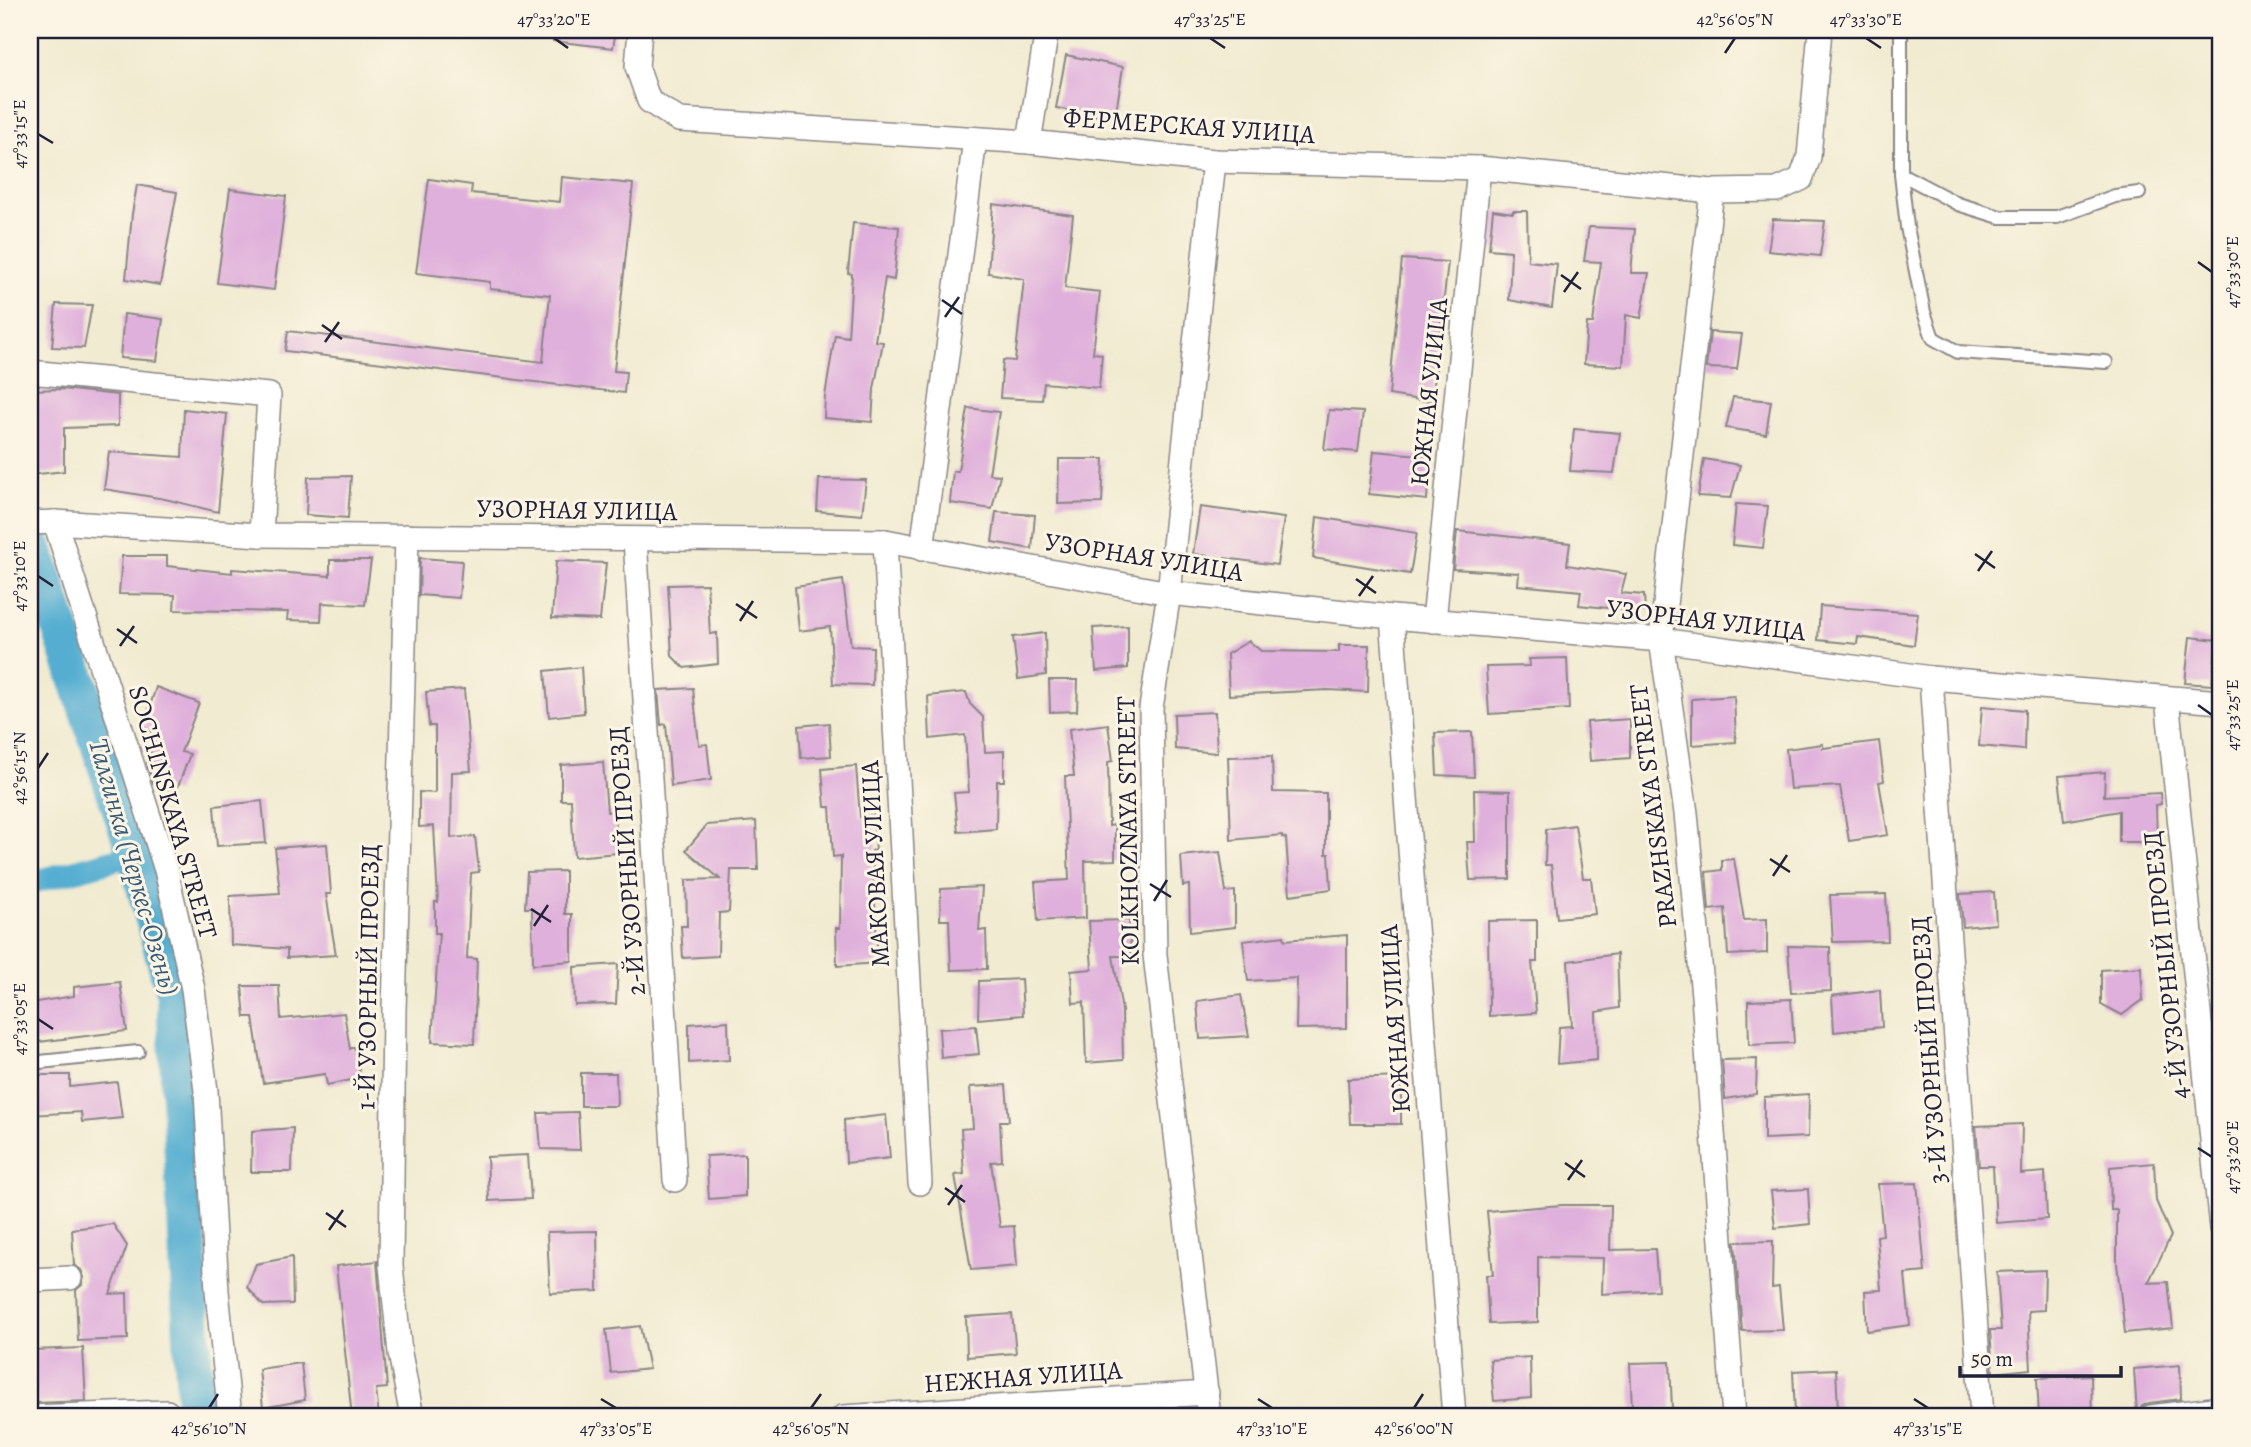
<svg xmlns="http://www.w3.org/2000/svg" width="2251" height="1447" font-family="Alegreya,serif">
	<rect width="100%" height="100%" fill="#fcf5e5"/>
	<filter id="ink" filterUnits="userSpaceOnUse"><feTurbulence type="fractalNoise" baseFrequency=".0143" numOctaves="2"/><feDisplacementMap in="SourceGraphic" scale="14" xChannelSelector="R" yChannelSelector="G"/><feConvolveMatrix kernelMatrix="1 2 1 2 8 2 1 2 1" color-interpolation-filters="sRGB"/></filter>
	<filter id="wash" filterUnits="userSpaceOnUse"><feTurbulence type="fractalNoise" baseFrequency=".00686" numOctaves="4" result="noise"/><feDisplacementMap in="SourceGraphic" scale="28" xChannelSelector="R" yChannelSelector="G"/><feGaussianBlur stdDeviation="1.57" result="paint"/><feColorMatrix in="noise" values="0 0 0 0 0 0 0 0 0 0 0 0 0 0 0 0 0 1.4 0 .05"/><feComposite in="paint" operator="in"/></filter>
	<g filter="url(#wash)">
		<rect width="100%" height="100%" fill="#f1ebd1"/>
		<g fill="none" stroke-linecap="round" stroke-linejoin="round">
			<!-- canal -->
			<polyline stroke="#54aed1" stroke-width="23" points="30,883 136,854"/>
			<!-- river -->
			<polyline stroke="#54aed1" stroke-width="38" points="30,537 136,854 175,995 196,1417"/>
		</g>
		<g id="blocks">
			<!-- building -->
			<g fill="#e0b0dc">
				<polygon points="554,30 616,30 613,48 553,41"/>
				<polygon points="1066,55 1123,67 1115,119 1056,108"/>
				<polygon points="562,177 633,184 614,371 626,372 624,393 285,351 288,331 543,362 550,295 490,289 490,282 416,273 429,179 472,185 471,193 560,202"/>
				<polygon points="137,185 177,192 160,285 126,279 132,214"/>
				<polygon points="230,189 286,196 274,290 217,283"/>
				<polygon points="993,204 1073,215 1065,288 1100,292 1093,353 1102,354 1099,388 1044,383 1042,400 1000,398 1003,360 1015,361 1024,279 988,273"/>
				<polygon points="1493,210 1513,213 1513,211 1527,211 1528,261 1557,264 1552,308 1509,300 1511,251 1489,249"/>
				<polygon points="1773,219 1825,221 1820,256 1768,251"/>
				<polygon points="853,223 899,227 894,280 885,278 875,341 883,342 874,389 872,422 824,418 825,396 835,335 848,337 852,274 848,273"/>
				<polygon points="1589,227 1635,229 1631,273 1649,273 1641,318 1626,315 1623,366 1584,364 1587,323 1593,323 1601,262 1584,261"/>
				<polygon points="1402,259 1448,262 1432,402 1389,395"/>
				<polygon points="56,304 92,305 84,348 52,347"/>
				<polygon points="124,314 163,319 157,361 120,358"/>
				<polygon points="1710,332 1742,334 1737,369 1706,368"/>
				<polygon points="30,390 62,389 118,395 118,426 64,428 64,471 30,475"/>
				<polygon points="1733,397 1771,401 1766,434 1726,428"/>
				<polygon points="968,408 999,412 989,474 1000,475 992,509 950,503 953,471 958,471"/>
				<polygon points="184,409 227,414 218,512 165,499 104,489 109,452 182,457"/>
				<polygon points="1329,410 1363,412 1358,452 1324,449"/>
				<polygon points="1574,429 1620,433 1614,473 1570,471"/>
				<polygon points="1374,451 1430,456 1427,500 1369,494"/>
				<polygon points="1059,459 1104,459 1102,503 1058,504"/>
				<polygon points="1704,459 1740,465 1731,498 1698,496"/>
				<polygon points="351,476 348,518 306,515 308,477"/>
				<polygon points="819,479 866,480 862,515 817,511"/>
				<polygon points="1736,504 1768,506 1763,548 1732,545"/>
				<polygon points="1200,507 1284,518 1277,565 1193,554"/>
				<polygon points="996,512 1035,515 1032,549 992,542"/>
				<polygon points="1317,517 1417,533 1410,574 1313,558"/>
				<polygon points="1457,531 1570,543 1567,565 1626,574 1621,593 1644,595 1645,612 1579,605 1581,591 1518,585 1519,573 1453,569"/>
				<polygon points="122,556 167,556 167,566 232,573 232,569 330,576 330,560 371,560 365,605 322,603 321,621 287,620 288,612 174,610 175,595 119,594"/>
				<polygon points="420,558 462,561 459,598 419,595"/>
				<polygon points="556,561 606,563 600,620 552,618"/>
				<polygon points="843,580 851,646 873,647 872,685 833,684 830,627 799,631 795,587"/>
				<polygon points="707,584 710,634 717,633 718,664 684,668 672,656 668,585"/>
				<polygon points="1820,606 1918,613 1914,645 1858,637 1857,644 1818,640"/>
				<polygon points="1128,626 1128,668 1096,671 1093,628"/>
				<polygon points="1045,633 1046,675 1018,679 1013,637"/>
				<polygon points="2190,637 2217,640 2212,685 2185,683"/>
				<polygon points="1249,641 1261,651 1339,652 1339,645 1369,645 1368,692 1328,690 1229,695 1227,654"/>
				<polygon points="1567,658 1569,709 1489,714 1486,667 1530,666 1529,659"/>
				<polygon points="581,667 584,713 549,717 545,671"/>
				<polygon points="1049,680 1078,680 1077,711 1050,712"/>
				<polygon points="156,687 199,703 181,752 190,754 176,792 153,783 147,763 157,734 143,728"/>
				<polygon points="693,688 699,745 707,744 711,780 671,786 666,724 661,725 658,690"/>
				<polygon points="464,689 471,771 452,772 451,838 475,836 479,872 471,873 467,958 477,959 474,1044 432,1042 439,933 435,933 435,902 438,902 434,826 419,827 419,792 435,793 435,726 429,726 426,692"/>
				<polygon points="966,692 970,704 983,717 985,752 1004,751 1004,781 997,781 996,829 958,832 954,793 969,792 965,735 930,739 928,696"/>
				<polygon points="1734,696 1736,742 1692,745 1692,699"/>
				<polygon points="1982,706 2025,710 2024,750 1979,746"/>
				<polygon points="1215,712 1217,753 1175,749 1174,714"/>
				<polygon points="1630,719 1630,758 1590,761 1587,722"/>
				<polygon points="829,723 831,756 801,758 799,726"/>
				<polygon points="1108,724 1113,761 1108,762 1109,826 1115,825 1115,860 1085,861 1086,918 1038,921 1035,882 1069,880 1065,776 1074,776 1069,729"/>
				<polygon points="1472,732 1474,777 1437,775 1435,733"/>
				<polygon points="1879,741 1884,781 1879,782 1888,835 1849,841 1840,786 1790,789 1786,749 1823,744 1823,748"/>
				<polygon points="1272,756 1273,792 1326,793 1326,854 1329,854 1331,889 1290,895 1286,838 1282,837 1282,835 1231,840 1228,757"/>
				<polygon points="603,762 607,812 615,811 617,853 574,857 571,800 561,800 561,765"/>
				<polygon points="856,766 860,817 873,815 876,850 872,851 878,963 837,966 836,928 840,928 841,856 833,857 830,807 825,807 822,769"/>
				<polygon points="2105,772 2104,796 2160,793 2161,804 2156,805 2157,842 2119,842 2119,811 2064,821 2059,776"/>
				<polygon points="1474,790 1510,791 1510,879 1470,880 1467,842 1475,842"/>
				<polygon points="262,801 266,843 217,846 214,806"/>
				<polygon points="756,821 758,870 731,870 729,912 719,913 718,956 683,958 681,926 687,926 686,880 720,879 686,850 707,825"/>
				<polygon points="1575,825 1583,878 1591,878 1595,914 1557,918 1551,865 1545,865 1546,829"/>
				<polygon points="327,844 331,894 326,894 336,955 287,958 287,949 231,945 230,896 280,893 275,848"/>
				<polygon points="1220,852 1226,892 1235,891 1235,927 1190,932 1189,885 1183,886 1181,856"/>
				<polygon points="1734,859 1744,920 1767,919 1767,953 1728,955 1725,908 1709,910 1706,872 1722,870 1722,860"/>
				<polygon points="565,871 565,914 572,914 572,961 533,964 532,908 525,908 527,872"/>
				<polygon points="982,887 979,931 986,930 987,969 951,970 949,920 940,920 941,889"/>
				<polygon points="1994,892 1996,924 1963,927 1960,894"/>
				<polygon points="1886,894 1888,941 1833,942 1830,895"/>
				<polygon points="1129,920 1131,956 1113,956 1122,1011 1123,1060 1086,1063 1084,1002 1073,1003 1071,971 1092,969 1089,921"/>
				<polygon points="1537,920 1537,962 1532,962 1536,1013 1489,1016 1488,921"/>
				<polygon points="1347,935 1347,1028 1296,1029 1297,978 1248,981 1243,941 1284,936 1285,940"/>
				<polygon points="1788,946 1830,947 1831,991 1791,993"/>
				<polygon points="1617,954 1619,1008 1596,1012 1597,1060 1557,1064 1559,1027 1572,1026 1568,961"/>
				<polygon points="618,964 616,1004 575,1005 574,967"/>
				<polygon points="2141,967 2143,1000 2122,1015 2101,1004 2101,970"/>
				<polygon points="1021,979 1023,1015 978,1019 979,981"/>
				<polygon points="120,982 127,1031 30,1043 30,1003 74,996 74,987"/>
				<polygon points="242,986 279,986 281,1019 344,1013 350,1049 354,1047 361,1078 327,1085 325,1074 263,1083 253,1017 245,1017"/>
				<polygon points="1880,990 1882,1027 1834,1032 1832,996"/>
				<polygon points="1241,995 1249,1036 1200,1039 1197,1001"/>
				<polygon points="1791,999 1794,1043 1749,1045 1748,1001"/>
				<polygon points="728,1021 729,1060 689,1063 689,1024"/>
				<polygon points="976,1026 979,1054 941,1058 939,1029"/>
				<polygon points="1757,1059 1756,1094 1725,1099 1722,1060"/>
				<polygon points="581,1073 616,1073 617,1106 581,1106"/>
				<polygon points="30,1075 70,1075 70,1087 117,1082 122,1118 82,1122 81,1112 30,1115"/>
				<polygon points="1401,1077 1401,1124 1350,1124 1348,1079"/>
				<polygon points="1006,1085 1009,1121 1000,1121 1002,1161 991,1162 1000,1227 1014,1226 1017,1266 971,1270 955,1175 964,1174 961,1129 973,1128 970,1087"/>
				<polygon points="1809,1094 1808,1137 1764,1139 1764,1097"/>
				<polygon points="578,1112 580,1150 541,1149 538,1113"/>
				<polygon points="886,1115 890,1158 846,1163 844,1120"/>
				<polygon points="2022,1124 2021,1174 2045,1172 2047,1219 1996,1223 1993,1166 1979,1166 1976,1126"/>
				<polygon points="293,1128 292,1172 251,1172 252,1131"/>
				<polygon points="745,1154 745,1196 709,1199 706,1156"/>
				<polygon points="528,1155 531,1199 489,1201 487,1157"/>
				<polygon points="2154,1163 2156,1201 2171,1236 2148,1283 2168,1282 2173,1328 2125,1333 2117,1264 2117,1210 2111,1210 2110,1167"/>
				<polygon points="1917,1183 1925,1272 1905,1274 1910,1325 1867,1331 1865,1291 1881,1290 1877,1236 1883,1235 1878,1184"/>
				<polygon points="1808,1189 1810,1224 1775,1228 1771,1191"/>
				<polygon points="1562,1205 1611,1205 1610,1250 1655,1249 1658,1290 1602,1294 1603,1258 1538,1257 1538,1322 1489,1324 1486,1275 1493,1275 1487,1211"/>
				<polygon points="113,1224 127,1246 110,1294 127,1293 128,1339 78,1341 76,1290 82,1285 84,1277 81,1270 74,1265 72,1229"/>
				<polygon points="597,1231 598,1291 550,1293 547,1232"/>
				<polygon points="1773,1241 1772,1288 1779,1287 1783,1330 1742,1331 1735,1242"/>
				<polygon points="292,1257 293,1304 263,1305 247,1287 256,1264"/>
				<polygon points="377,1261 387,1388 376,1389 379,1417 352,1417 336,1266"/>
				<polygon points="2045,1270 2044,1310 2028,1311 2031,1369 1993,1373 1990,1330 2001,1330 1997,1272"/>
				<polygon points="1012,1314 1016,1353 967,1357 966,1317"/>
				<polygon points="640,1326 649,1369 611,1373 606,1330"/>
				<polygon points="83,1348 86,1401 34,1403 34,1350"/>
				<polygon points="1530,1357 1531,1398 1494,1401 1490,1360"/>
				<polygon points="1670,1362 1672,1409 1632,1409 1630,1363"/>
				<polygon points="301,1363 305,1400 263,1408 259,1369"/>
				<polygon points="2180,1365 2181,1399 2149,1403 2142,1406 2137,1415 2134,1369"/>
				<polygon points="1836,1369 1838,1409 1795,1413 1793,1371"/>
				<polygon points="2091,1375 2092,1417 2039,1417 2037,1378"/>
			</g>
		</g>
	</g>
	<g filter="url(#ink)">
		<use href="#blocks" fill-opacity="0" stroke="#8a8686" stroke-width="2"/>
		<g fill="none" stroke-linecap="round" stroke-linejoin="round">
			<!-- lane casing -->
			<g stroke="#8a8686" stroke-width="16">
				<g id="lane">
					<polyline points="1901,30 1901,174 1907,227 1924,312 1933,338 1958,352 2106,362"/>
					<polyline points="1901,174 1958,204 2000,217 2057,217 2115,196 2139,193"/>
					<polyline points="30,1063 138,1052"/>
				</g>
			</g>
			<!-- street casing -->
			<g stroke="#8a8686" stroke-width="26">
				<g id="street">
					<polyline points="640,30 637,67 649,101 679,120 1029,142 1214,161 1479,168 1712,191 1777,190 1801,179 1809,157 1820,30"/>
					<polyline points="1029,142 1047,30"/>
					<polyline points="1712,191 1661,640 1686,813 1703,996 1734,1417"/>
					<polyline points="30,372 269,395 261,535"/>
					<polyline points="55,522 166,870 193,989 206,1091 217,1291 230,1417"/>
					<polyline points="30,523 55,522 261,535 885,541 1169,593 1392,617 1661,640 1931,678 2221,702"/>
					<polyline points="407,536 394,1011 391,1266 400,1353 412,1417"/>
					<polyline points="635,539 675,1180"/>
					<polyline points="885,541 920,1183"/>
					<polyline points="922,549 975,139"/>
					<polyline points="1392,617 1454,1417"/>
					<polyline points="1434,621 1479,168"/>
					<polyline points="1931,678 1982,1417"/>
					<polyline points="2167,698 2221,1228"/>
					<polyline points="30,1280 70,1278"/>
					<polyline points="30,1417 167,1412"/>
					<polyline points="843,1417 1207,1393"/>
					<polyline points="1209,1417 1155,955 1151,708 1169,593 1214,161"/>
					<polyline points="2151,1417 2221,1408"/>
				</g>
			</g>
			<!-- lane -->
			<use href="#lane" stroke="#fff" stroke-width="12"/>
			<!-- street -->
			<use href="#street" stroke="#fff" stroke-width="23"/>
		</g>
	</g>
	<!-- ticks -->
	<path fill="none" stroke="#22223b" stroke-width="2.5" d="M554,38L568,48M1210,38L1225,48M1866,38L1881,48M1725,53L1735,38M38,134L53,143M2198,262L2212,272M1561,275L1581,289M1564,292L1578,272M942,300L962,314M945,317L959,297M322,325L342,339M325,342L339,322M1975,554L1995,568M1978,571L1992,551M38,576L53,586M1356,579L1376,593M1359,596L1373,576M736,604L757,618M740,621L753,601M117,629L137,643M120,646L134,626M2198,705L2212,715M38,768L48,753M1770,859L1790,872M1773,876L1787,855M1150,884L1171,897M1154,901L1167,880M531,909L551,922M534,926L548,905M38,1019L53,1029M2198,1148L2212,1157M1565,1163L1585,1177M1568,1180L1582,1160M945,1188L965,1202M948,1205L962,1185M326,1213L346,1227M329,1230L343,1210M601,1399L616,1408M1258,1399L1272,1408M1914,1399L1928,1408M209,1408L218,1394M811,1408L821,1394M1414,1408L1423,1394"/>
	<g text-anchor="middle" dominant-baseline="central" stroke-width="6" stroke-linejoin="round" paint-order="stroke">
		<!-- street labels -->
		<g font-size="26" fill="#22223b" stroke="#fcf5e5">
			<text transform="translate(1189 126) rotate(4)">ФЕРМЕРСКАЯ УЛИЦА</text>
			<text transform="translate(1429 392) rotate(-84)">ЮЖНАЯ УЛИЦА</text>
			<text transform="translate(577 510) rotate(1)">УЗОРНАЯ УЛИЦА</text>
			<text transform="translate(1144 557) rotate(9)">УЗОРНАЯ УЛИЦА</text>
			<text transform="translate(1706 620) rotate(7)">УЗОРНАЯ УЛИЦА</text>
			<text transform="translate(1653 806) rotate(-97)">PRAZHSKAYA STREET</text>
			<text transform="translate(173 812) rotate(74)">SOCHINSKAYA STREET</text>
			<text transform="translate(1128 831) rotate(-91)">KOLKHOZNAYA STREET</text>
			<text transform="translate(627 861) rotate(-94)">2-Й УЗОРНЫЙ ПРОЕЗД</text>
			<text transform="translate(875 864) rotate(-93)">МАКОВАЯ УЛИЦА</text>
			<text transform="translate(2166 965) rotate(-96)">4-Й УЗОРНЫЙ ПРОЕЗД</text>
			<text transform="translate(368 977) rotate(-89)">1-Й УЗОРНЫЙ ПРОЕЗД</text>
			<text transform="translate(1395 1019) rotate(-94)">ЮЖНАЯ УЛИЦА</text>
			<text transform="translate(1929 1050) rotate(-94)">3-Й УЗОРНЫЙ ПРОЕЗД</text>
			<text transform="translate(1023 1377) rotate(-4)">НЕЖНАЯ УЛИЦА</text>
		</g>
		<!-- water labels -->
		<g font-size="28" font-style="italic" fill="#365a77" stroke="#fcf5e5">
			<text transform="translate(134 867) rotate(74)">Талгинка (Черкес-Озень)</text>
		</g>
	</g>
	<!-- margin -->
	<rect width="2251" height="1447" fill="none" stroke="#fcf5e5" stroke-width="77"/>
	<!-- scale -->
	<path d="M1960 1366v10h161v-10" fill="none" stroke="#22223b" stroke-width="3.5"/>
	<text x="1971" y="1366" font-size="21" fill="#22223b" stroke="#fcf5e5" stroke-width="5" paint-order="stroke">50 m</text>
	<rect x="38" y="38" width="2174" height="1370" fill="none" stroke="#22223b" stroke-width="2.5"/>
	<g font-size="18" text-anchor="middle" fill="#22223b">
		<text x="554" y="25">47°33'20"E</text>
		<text x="1210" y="25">47°33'25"E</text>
		<text x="1735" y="25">42°56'05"N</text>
		<text x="1866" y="25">47°33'30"E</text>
		<text transform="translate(19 134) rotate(-90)" y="6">47°33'15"E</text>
		<text transform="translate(2232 272) rotate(-90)" y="6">47°33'30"E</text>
		<text transform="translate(19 576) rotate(-90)" y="6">47°33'10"E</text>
		<text transform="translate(2232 715) rotate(-90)" y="6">47°33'25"E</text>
		<text transform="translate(19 768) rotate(-90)" y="6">42°56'15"N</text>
		<text transform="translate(19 1019) rotate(-90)" y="6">47°33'05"E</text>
		<text transform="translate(2232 1157) rotate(-90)" y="6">47°33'20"E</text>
		<text x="209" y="1434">42°56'10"N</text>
		<text x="616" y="1434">47°33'05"E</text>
		<text x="811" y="1434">42°56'05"N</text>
		<text x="1272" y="1434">47°33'10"E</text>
		<text x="1414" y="1434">42°56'00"N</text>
		<text x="1928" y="1434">47°33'15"E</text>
	</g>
</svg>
